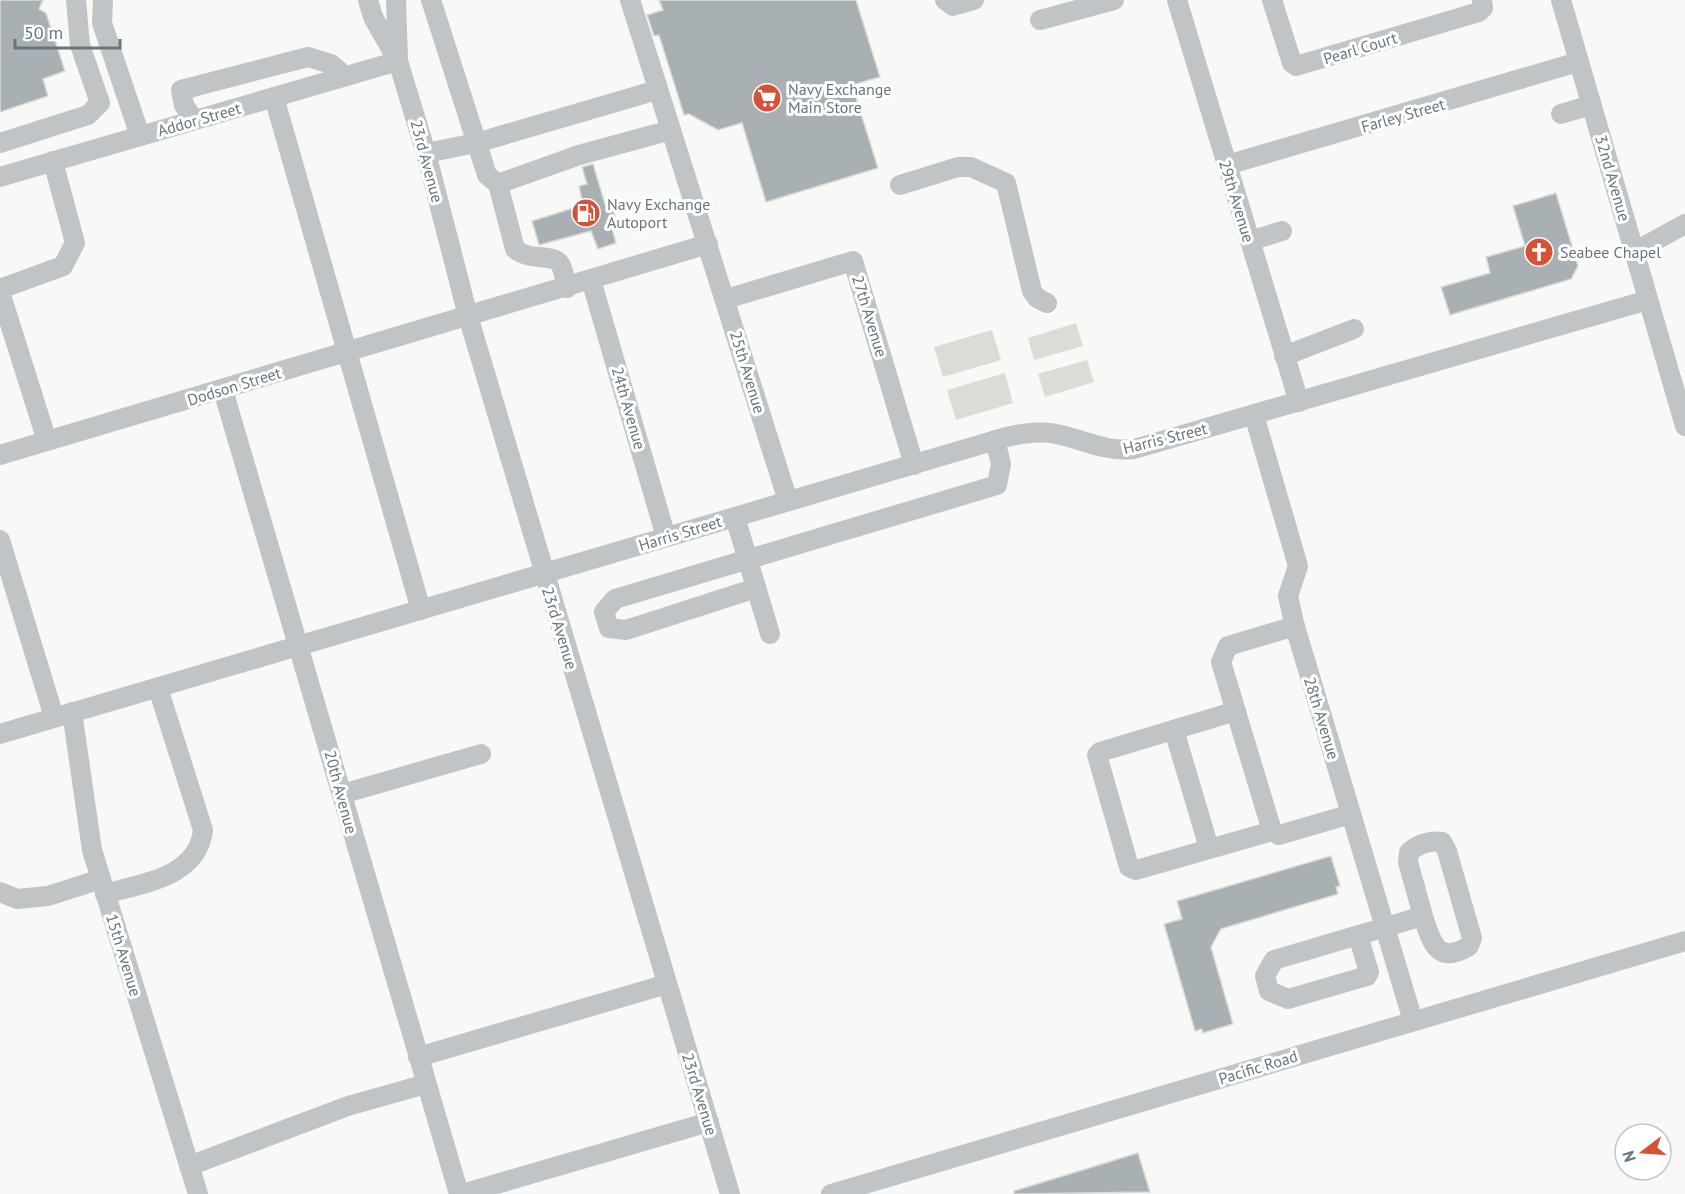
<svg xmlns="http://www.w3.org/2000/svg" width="1685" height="1194" font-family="'PT Sans',sans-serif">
	<rect width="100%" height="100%" fill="#f8f8f6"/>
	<!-- green -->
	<g fill="#d9ddd5">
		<polygon points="1076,323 1083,346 1034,360 1028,338"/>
		<polygon points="992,330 1001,360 943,377 934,347"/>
		<polygon points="1087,360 1094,382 1045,397 1038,374"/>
		<polygon points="1005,373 1013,403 956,420 947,390"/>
	</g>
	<!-- building -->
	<g fill="#a8b0b4" stroke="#dadad8" stroke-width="1.5">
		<polygon points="0,0 43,0 39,9 46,13 65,71 43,79 48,96 0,112"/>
		<polygon points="659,0 856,0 880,77 852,85 878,168 766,202 742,123 718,130 689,114 684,115 659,35 654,36 647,15 663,10"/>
		<polygon points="593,164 605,204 611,202 617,223 611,225 616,243 598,249 591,231 539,245 532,221 583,205 579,186 587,184 582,167"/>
		<polygon points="1556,193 1578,266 1571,279 1450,315 1441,287 1490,273 1486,257 1525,246 1513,206"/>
		<polygon points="1331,856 1340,886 1336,887 1338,894 1221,929 1211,947 1233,1024 1203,1033 1202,1029 1195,1031 1164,924 1182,919 1177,901"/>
		<polygon points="1138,1153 1150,1192 1014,1194 1014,1191"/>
	</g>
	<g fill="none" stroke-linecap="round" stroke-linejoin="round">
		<!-- minor -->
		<g stroke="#c0c4c7" stroke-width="20">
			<polyline points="103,0 102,23 140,136"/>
			<polyline points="368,0 373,17 398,61 426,153 468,316 730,1194"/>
			<polyline points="396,0 398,58"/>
			<polyline points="431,0 487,175 498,184 579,155 671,130"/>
			<polyline points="630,0 788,501"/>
			<polyline points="945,0 953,6 974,0"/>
			<polyline points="1177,0 1299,402"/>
			<polyline points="1272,0 1292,63 1296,66 1479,12 1483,8 1482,0"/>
			<polyline points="1561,0 1685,426"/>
			<polyline points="1040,20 1114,0"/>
			<polyline points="274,97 421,610"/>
			<polyline points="1561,114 1591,105"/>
			<polyline points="194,120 184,105 181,90 308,57 331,64 345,76"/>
			<polyline points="0,143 88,115 100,103 80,45 76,0"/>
			<polyline points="426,153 476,143 657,90"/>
			<polyline points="1227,165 1578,62"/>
			<polyline points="0,177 398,61"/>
			<path d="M498,184L515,249C531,262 553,253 560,264C564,270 565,281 567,288"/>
			<polyline points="900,185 958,167 971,167 1006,183 1032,291 1037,298 1047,303"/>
			<polyline points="1250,241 1282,231"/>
			<polyline points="1634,252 1685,224"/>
			<polyline points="591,280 666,537"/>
			<polyline points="0,289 63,266 75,243 53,161"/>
			<polyline points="0,292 47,441"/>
			<polyline points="726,299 853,261 914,465"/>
			<polyline points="1284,356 1354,329"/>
			<path d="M223,390C304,657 380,926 459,1194"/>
			<polyline points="1254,415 1298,566 1288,596 1294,623 1413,1021"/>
			<polyline points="0,455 708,244"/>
			<polyline points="735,517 770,634"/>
			<polyline points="0,540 54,717"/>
			<polyline points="756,588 626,630 609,628 604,612 615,599 997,485 1001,464 995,440"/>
			<polyline points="1295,626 1228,646 1221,662 1272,831 1279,835 1351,814"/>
			<polyline points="1236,711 1100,752 1097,755 1129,867 1136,870 1272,831"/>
			<polyline points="72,712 92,850 198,1194"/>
			<polyline points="1174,730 1209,848"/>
			<path d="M0,734L1006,437C1024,433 1043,430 1061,435C1086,441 1107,452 1134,449L1648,300"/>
			<polyline points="342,794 481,754"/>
			<polyline points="0,892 17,899 48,896 101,879"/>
			<path d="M105,894C143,883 198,877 203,830L158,688"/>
			<path d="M1358,935L1369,972L1367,976L1288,999L1269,991L1265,976L1274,960L1423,916L1408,862L1409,852C1419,844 1429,840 1442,842L1447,851L1472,938L1469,946C1437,966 1431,941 1423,916"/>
			<polyline points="418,1057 667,984"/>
			<polyline points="189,1166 348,1106 426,1084"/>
			<polyline points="462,1194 709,1122"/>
			<polyline points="831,1194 1685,941"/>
		</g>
	</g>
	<!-- icons -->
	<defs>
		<g id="supermarket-disc" transform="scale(1.5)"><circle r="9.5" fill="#d55239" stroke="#fff"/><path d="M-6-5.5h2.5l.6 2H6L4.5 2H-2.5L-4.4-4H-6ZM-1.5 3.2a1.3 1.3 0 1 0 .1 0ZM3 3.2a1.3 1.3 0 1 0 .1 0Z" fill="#fff"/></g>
		<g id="fuel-disc" transform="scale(1.5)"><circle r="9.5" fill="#d55239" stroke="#fff"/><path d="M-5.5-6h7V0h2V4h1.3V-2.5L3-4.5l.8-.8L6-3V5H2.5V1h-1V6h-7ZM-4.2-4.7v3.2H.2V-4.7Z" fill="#fff"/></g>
		<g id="church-disc" transform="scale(1.5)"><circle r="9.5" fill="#d55239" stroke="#fff"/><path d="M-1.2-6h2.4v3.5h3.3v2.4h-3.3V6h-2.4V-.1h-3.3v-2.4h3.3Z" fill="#fff"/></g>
	</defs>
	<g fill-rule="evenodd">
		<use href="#supermarket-disc" x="767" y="98"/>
		<use href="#fuel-disc" x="586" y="213"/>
		<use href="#church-disc" x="1539" y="252"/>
	</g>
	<g text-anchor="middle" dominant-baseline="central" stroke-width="6" stroke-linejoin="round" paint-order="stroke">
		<!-- street labels -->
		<g font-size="16" fill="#66767e" stroke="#fff">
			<text transform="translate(1360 48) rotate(-17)">Pearl Court</text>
			<text transform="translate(1403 115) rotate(-16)">Farley Street</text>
			<text transform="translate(199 119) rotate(-16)">Addor Street</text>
			<text transform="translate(427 161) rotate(75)">23rd Avenue</text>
			<text transform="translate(1613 178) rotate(74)">32nd Avenue</text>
			<text transform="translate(1237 201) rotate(73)">29th Avenue</text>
			<text transform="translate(870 316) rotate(73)">27th Avenue</text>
			<text transform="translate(748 372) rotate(73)">25th Avenue</text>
			<text transform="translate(234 386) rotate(-17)">Dodson Street</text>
			<text transform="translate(629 408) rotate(74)">24th Avenue</text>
			<text transform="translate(1165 438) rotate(-14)">Harris Street</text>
			<text transform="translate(680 533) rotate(-17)">Harris Street</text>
			<text transform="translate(560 628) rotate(73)">23rd Avenue</text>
			<text transform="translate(1322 718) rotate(73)">28th Avenue</text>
			<text transform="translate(341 792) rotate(75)">20th Avenue</text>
			<text transform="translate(124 955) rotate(73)">15th Avenue</text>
			<text transform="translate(1258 1067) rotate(-17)">Pacific Road</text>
			<text transform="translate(700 1094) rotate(73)">23rd Avenue</text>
		</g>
		<!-- poi labels -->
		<g font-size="16" fill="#66767e" stroke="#fff" text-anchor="start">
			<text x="788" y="89">Navy Exchange<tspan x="788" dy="18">Main Store</tspan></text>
			<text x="607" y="204">Navy Exchange<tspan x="607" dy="18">Autoport</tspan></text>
			<text x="1560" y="252">Seabee Chapel</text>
		</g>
	</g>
	<!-- north arrow -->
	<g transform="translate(1643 1152) rotate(253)"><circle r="28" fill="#ffffff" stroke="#c2c8cb" stroke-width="1.5"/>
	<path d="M0-4.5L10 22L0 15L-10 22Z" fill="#d55239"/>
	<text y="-9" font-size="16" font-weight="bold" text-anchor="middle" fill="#66767e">N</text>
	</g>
	<!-- scale -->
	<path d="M15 39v9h105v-9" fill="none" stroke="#66767e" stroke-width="3"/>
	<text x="24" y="39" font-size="18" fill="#66767e" stroke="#ffffff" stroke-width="4.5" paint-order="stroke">50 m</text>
</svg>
